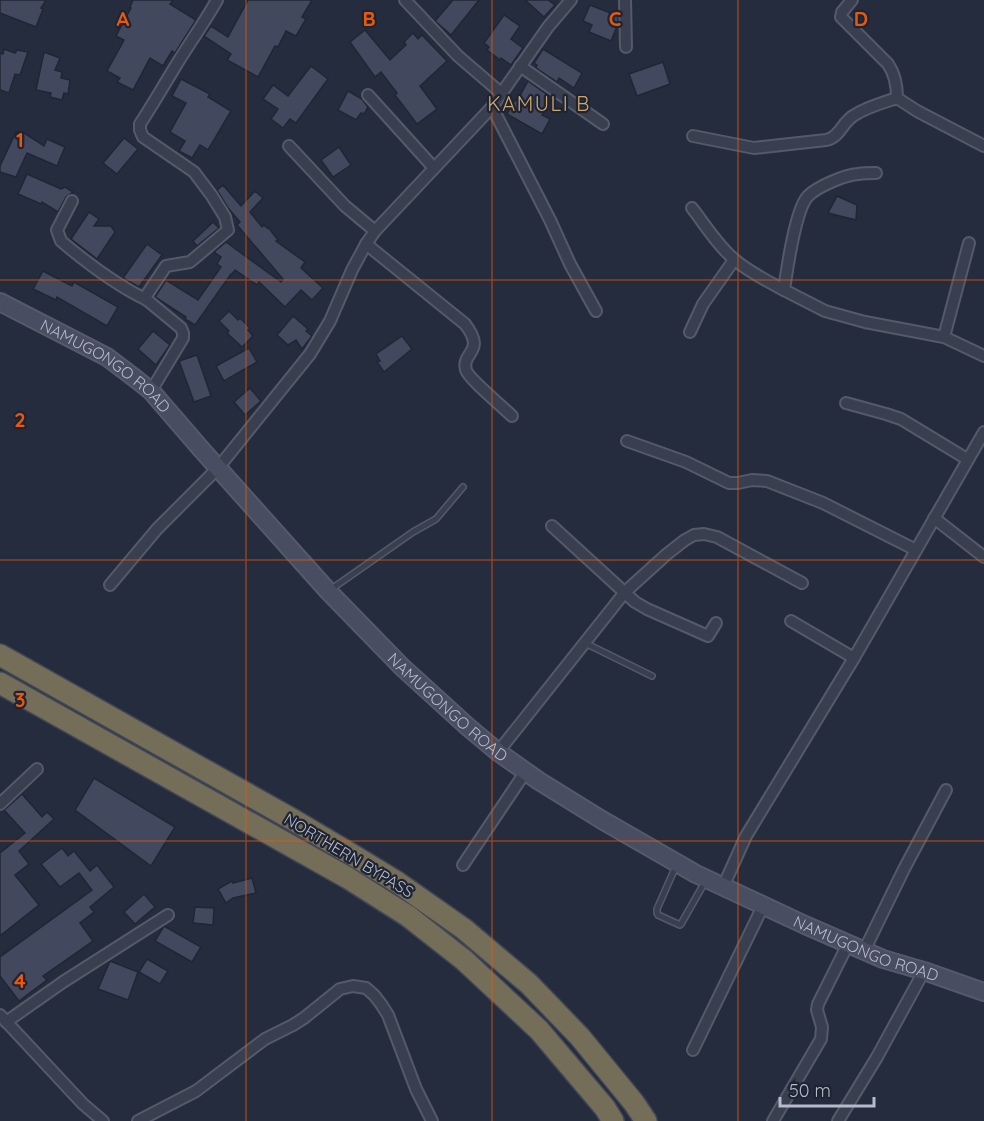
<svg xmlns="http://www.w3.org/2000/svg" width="984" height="1121" font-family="Quicksand,sans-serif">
	<rect width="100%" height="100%" fill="#252c3e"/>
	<!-- building -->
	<g fill="#42485e" stroke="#202635" stroke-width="1.5">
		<polygon points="0,0 46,0 41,8 43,9 36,27 0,13"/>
		<polygon points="133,0 173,0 170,4 196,20 175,53 172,51 163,66 150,58 133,90 117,82 120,78 107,71 124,40 116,36 131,8 130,7"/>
		<polygon points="248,0 312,0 302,17 306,19 296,36 286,31 278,47 275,46 258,77 227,60 231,54 204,36 211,26 228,37"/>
		<polygon points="453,0 479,0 451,35 435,21"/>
		<polygon points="525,0 548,0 555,5 544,17"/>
		<polygon points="590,5 618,16 618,24 611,41 589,32 592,25 583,21"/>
		<polygon points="504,15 520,26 511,39 523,48 511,65 501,58 500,60 487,50 489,47 484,43"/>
		<polygon points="365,30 390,60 406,45 404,42 413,33 418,39 422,35 447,61 420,86 437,109 417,124 395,95 397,93 381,72 375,77 350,42"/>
		<polygon points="4,49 15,53 17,50 28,52 20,75 15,74 9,93 0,90 0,53 3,54"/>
		<polygon points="543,49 582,73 574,88 559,78 557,82 536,68 537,65 534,63"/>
		<polygon points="44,52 60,58 55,70 62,72 61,78 70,80 68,94 64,93 62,100 50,97 51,93 36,90"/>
		<polygon points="663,62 670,84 637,96 629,74"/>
		<polygon points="311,66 328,79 296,123 290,119 283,128 271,119 278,109 263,99 273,85 288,96"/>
		<polygon points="181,79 210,94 208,97 231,111 208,150 200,145 192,158 179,151 185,141 170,132 186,103 172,96"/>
		<polygon points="528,81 549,96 546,101 549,103 542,115 550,119 542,134 507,114 515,100 517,101"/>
		<polygon points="348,91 362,99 368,107 364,114 361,113 356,120 338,110"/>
		<polygon points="16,132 24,133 44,146 47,139 65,147 57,166 27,153 16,177 0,172 0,166"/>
		<polygon points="124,138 138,149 117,174 103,163"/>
		<polygon points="339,147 351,165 333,177 321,160"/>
		<polygon points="27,174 61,189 65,187 73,192 66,197 58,212 42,202 41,204 18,194"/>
		<polygon points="223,185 241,206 255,191 263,198 250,212 262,227 264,225 267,228 268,227 278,240 276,241 305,262 301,268 323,288 312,300 301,290 285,307 259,282 257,285 235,270 232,274 231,274 195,325 185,319 186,317 155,297 166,280 198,300 221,267 217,264 221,257 214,252 226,242 281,282 283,279 237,225 240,222 228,208 217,190"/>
		<polygon points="837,196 857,205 856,220 828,213"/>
		<polygon points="89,212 99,219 94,226 111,226 115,232 97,259 71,239"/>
		<polygon points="213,222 219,228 197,246 193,241"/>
		<polygon points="147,244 162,255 139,287 123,278"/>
		<polygon points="43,271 72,286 74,282 118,307 107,326 57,297 56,300 33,289"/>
		<polygon points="229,311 238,320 240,318 250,328 248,330 253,336 242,347 227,333 229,331 219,321"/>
		<polygon points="293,316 308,329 306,331 312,336 302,349 296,340 288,345 277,335"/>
		<polygon points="153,331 170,345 156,365 138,349"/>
		<polygon points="402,336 412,349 384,372 377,362 380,361 376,354"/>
		<polygon points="249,348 257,362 224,381 216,366"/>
		<polygon points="197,355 211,396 194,402 179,361"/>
		<polygon points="250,388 261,401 245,415 234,402"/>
		<polygon points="94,778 175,827 151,866 75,810"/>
		<polygon points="22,794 42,817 47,812 54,819 19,851 29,864 15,875 39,905 0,936 0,853 25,833 4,810"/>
		<polygon points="62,848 68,856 74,851 90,871 97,865 114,887 90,907 94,912 80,923 93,941 43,976 47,980 19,1001 0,976 0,957 92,890 79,873 60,887 41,864"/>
		<polygon points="252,878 256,893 233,898 226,903 218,889 232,881 233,883"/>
		<polygon points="144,894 155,907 135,924 124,912"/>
		<polygon points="195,907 214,908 213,925 193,923"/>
		<polygon points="164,926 201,947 192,962 155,941"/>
		<polygon points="147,959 168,971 160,984 139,972"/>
		<polygon points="110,961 138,972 128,1000 98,989"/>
	</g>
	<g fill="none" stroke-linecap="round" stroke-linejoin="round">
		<!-- lane casing -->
		<g stroke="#545a69" stroke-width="8">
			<g id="lane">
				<polyline points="330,590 413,532 436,519 463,487"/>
				<polyline points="585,643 652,676"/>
				<polyline points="676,866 657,909 657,913 658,915 680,925 681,924 706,880"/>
			</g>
		</g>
		<!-- street casing -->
		<g stroke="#545a69" stroke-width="14">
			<g id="street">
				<polyline points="405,0 458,56 501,93"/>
				<polyline points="625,0 626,47"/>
				<path d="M852,0L842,12L841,17L888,64C895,74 897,85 897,98L917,111L984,146"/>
				<polyline points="520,66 603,124"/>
				<polyline points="368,95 434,168"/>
				<polyline points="492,107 550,220 570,264 596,311"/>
				<path d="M693,136L754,148L826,140C840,137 842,123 853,116C866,107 882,103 897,98"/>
				<polyline points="289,146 345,206 375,231"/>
				<path d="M876,173C870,173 864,173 858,174C844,175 817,187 808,196C795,210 787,270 784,290L825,311L865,322L944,337L984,356"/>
				<path d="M72,201L57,230L61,241C87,263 116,285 147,300"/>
				<path d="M692,208C706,226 718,246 735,260C749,272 767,281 784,290"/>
				<path d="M366,244L465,324C487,353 461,351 466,370C468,378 504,408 512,416"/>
				<polyline points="690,332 703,304 734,260"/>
				<polyline points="944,337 969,243"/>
				<path d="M151,391L183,338V333L181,328L147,300L146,296L166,266L190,262L228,230L225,217L212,196L194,172L143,137L140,130V124C151,107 161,90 172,72C186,48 203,25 217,0"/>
				<polyline points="846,403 886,414 901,419 967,459"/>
				<polyline points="627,441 686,462 729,483 738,483 752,480 767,481 823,503 916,550"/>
				<polyline points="934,518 984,557"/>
				<polyline points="552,526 635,602 647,609 708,636 716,623"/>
				<polyline points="110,585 157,529 218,468 310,354 330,321 352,270 366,244 375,231 492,107 548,27 571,0"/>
				<polyline points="791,621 854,658"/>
				<polyline points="498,752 625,592 667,554 685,540 694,535 704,534 717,537 802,583"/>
				<polyline points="0,804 37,769"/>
				<polyline points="463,865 526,771"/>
				<polyline points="723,887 746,836 854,658 984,432"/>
				<polyline points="864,951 904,869 946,790"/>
				<polyline points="0,1015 83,1104 103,1121"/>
				<polyline points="6,1022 63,982 168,915"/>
				<polyline points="693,1050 763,906"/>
				<polyline points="138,1121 196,1091 265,1039 293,1025 304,1018 340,989 353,986 366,988 374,995 381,1004 388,1015 416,1089 432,1121"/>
				<polyline points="773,1121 821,1039 822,1027 817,1010 818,1004 848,944"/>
				<polyline points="838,1121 877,1057 924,971"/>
			</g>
		</g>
		<!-- secondary casing -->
		<g stroke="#545a69" stroke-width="20">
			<g id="secondary">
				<path id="s1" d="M0,302L107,357L136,379L151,391L201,449L328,591L402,667L468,727L498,752L539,781L602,820L696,874L805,925L883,959L924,971L984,992"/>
			</g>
		</g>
		<!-- highway casing -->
		<g stroke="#414756" stroke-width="24">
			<g id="highway">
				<polyline points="0,655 290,818 351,854 397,882 464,929 529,984 580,1037 634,1103 646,1121"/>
				<polyline points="0,683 348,878 408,916 464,960 539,1030 605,1108 613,1121"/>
			</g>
		</g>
		<!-- lane -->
		<use href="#lane" stroke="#393f4e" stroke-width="5"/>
		<!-- street -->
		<use href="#street" stroke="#393f4e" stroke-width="10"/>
		<!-- secondary -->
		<use href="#secondary" stroke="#484d61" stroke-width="16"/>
		<!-- highway -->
		<use href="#highway" stroke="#746d57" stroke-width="21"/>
	</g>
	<!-- grid -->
	<path fill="none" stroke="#e8590c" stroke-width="1.5" stroke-opacity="0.55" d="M246,0V1121M492,0V1121M738,0V1121M0,280H984M0,560H984M0,841H984"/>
	<g text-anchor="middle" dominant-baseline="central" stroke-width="4.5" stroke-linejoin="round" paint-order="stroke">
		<!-- street labels -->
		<g font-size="16" fill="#b6bac9" stroke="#1e2433">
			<text stroke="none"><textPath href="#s1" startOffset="124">NAMUGONGO ROAD</textPath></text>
			<text stroke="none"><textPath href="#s1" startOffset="610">NAMUGONGO ROAD</textPath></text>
			<text transform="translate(349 855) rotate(31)">NORTHERN BYPASS</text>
			<text stroke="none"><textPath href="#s1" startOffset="1096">NAMUGONGO ROAD</textPath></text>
		</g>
		<!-- quarter labels -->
		<g font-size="20" letter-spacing="1.5" fill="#d1a768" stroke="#1e2433">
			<text x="539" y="103">KAMULI B</text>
		</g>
	</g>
	<g font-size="20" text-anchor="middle" font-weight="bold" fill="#e8590c" stroke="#1e2433" stroke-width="4.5" stroke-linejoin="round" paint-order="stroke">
		<text x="123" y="26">A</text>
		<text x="369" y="26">B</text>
		<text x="615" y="26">C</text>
		<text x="861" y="26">D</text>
		<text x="20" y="147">1</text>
		<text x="20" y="427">2</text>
		<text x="20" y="707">3</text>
		<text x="20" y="988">4</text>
	</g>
	<!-- scale -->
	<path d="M780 1097v9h94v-9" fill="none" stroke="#b6bac9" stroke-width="3"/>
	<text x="789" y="1097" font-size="18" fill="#b6bac9" stroke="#1e2433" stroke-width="4.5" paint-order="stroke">50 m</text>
</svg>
